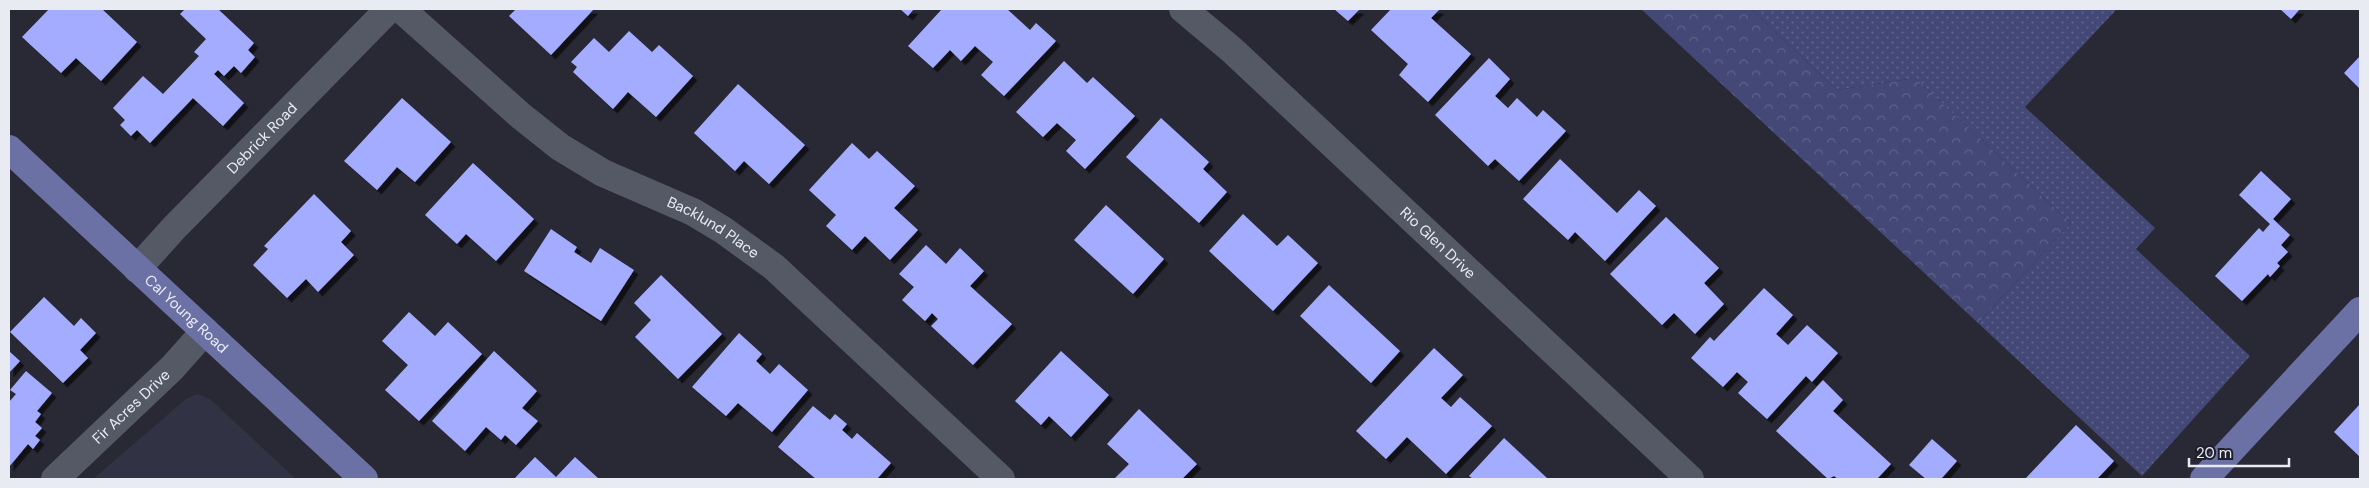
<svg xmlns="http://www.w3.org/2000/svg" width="2369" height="488" font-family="'DM Sans',sans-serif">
	<defs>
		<pattern id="grass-dots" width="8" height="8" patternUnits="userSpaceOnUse" patternTransform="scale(1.25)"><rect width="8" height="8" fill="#434876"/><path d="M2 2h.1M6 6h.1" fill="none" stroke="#5e638a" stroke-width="1.8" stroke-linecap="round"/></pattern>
		<pattern id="forest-crowns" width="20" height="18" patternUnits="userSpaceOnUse" patternTransform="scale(1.25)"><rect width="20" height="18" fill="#434876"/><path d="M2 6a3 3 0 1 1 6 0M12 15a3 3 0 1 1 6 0" fill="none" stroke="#5e638a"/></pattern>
		<filter id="shadow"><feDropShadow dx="4.5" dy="4.5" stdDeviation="0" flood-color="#0009"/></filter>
	</defs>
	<rect width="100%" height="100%" fill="#282935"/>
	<!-- built -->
	<polygon fill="#313345" points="197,394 210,399 296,479 93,479 186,399"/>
	<!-- grass -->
	<polygon fill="url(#grass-dots)" points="1751,9 2117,9 2025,107 2155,228 2136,249 2250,356 2142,476 1978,323 2071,223 1915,78 1837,90"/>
	<!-- forest -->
	<polygon fill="url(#forest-crowns)" points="1641,9 1751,9 1837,90 1915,78 2071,223 1978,323"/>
	<!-- building -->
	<g fill="#a3acff" filter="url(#shadow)">
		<polygon points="49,9 102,9 137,42 101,81 76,58 61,73 22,37"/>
		<polygon points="185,9 218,9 254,43 248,50 255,57 241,73 234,66 224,76 218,70 214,74 244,103 223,126 193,98 150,143 137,130 131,136 120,125 125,120 113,108 143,76 163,94 199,56 194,52 206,39 180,14"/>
		<polygon points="516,9 594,9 551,55 509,16"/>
		<polygon points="900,9 914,9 908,16"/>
		<polygon points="942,9 1007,9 1030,30 1036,23 1056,41 1004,96 981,75 993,62 975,46 961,61 950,50 933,68 908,46"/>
		<polygon points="1334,9 1360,9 1348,21"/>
		<polygon points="1391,9 1440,9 1431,18 1471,54 1428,102 1399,75 1408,64 1371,30"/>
		<polygon points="2280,9 2300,9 2291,19"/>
		<polygon points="629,31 652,52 659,45 693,76 656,117 628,92 613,109 573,72 577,67 571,62 594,38 609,52"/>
		<polygon points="2360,56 2360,89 2344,73"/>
		<polygon points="1489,58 1510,79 1495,96 1508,108 1517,98 1537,117 1543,110 1566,131 1519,181 1495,159 1488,166 1435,115"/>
		<polygon points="1064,61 1087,83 1093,77 1135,116 1085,169 1066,151 1076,140 1057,123 1043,137 1016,112"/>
		<polygon points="738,84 805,145 769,184 744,161 735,171 694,133"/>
		<polygon points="402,98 451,142 415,182 397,167 377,190 344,161"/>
		<polygon points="1161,118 1209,162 1203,169 1227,192 1199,223 1126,157"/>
		<polygon points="852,143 869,159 877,151 915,186 894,208 918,230 890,260 865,236 852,250 826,226 836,215 809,190"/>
		<polygon points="1560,159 1617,213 1639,190 1656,206 1605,261 1575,232 1568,240 1523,199"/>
		<polygon points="473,163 534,219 496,261 466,234 457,244 425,215"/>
		<polygon points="2261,171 2291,199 2273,219 2290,235 2281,245 2288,252 2277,263 2280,266 2270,277 2268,274 2242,301 2215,276 2259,228 2263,232 2270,224 2239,195"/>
		<polygon points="314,194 351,231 341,242 354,255 318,292 306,279 287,298 253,265 268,249 264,246"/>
		<polygon points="1106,205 1164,259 1133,294 1074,240"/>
		<polygon points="1243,214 1277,246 1288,235 1318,263 1273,311 1209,251"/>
		<polygon points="1666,217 1719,268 1704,283 1724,304 1695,334 1674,313 1662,325 1610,274"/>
		<polygon points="551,229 577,247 574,252 591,263 600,248 634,270 601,321 524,271"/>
		<polygon points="926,245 946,264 960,248 984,271 970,286 1012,324 973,365 931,326 938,319 932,313 925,321 902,300 914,287 899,274"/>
		<polygon points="661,275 722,334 678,379 635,337 651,320 634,303"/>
		<polygon points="1329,285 1400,351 1371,383 1300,316"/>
		<polygon points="1764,288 1793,315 1776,334 1788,345 1807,325 1838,353 1812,382 1806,376 1767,419 1738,393 1748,382 1737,372 1723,387 1691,358 1710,337 1714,341"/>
		<polygon points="44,297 74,326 81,318 96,333 80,350 88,358 63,383 10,332"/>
		<polygon points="409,312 435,336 448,322 482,354 419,421 385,390 408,365 382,341"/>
		<polygon points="739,333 762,354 756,361 770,374 779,364 808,390 772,432 738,403 726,416 692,387"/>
		<polygon points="1434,348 1463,375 1441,398 1451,407 1460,397 1492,426 1446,474 1407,437 1386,459 1356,431"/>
		<polygon points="9,351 20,361 9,373"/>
		<polygon points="494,351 537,391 522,408 538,421 516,445 505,435 501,440 486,427 465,451 432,421"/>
		<polygon points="1061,351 1109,395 1071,437 1049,416 1041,425 1015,401"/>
		<polygon points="26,371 52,393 37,411 41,414 35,422 42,428 35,436 40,440 33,449 28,444 9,467 9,402 16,394 10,390"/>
		<polygon points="1823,380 1843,400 1833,411 1891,464 1877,479 1838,479 1834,476 1828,479 1776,431"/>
		<polygon points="2360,404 2360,457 2334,432"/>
		<polygon points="813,406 830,420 835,414 847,424 842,430 852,439 857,433 891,463 877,479 816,479 778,447"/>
		<polygon points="1139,409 1197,464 1182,479 1115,478 1129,464 1107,444"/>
		<polygon points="2076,425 2114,461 2097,479 2025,479"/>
		<polygon points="1504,438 1548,479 1473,479 1469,476"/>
		<polygon points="1932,439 1957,461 1941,479 1926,479 1909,465"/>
		<polygon points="535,457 556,477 575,457 599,479 514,479"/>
	</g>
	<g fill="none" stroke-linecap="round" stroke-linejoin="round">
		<!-- minor -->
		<g stroke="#555865" stroke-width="28">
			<path id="s1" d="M401,9L521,116L560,147L603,173L693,212L723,230L774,267L1001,479"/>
			<path id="s2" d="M1183,9L1232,50L1690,479"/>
			<path id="s3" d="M137,269L173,229L389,9"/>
			<path id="s4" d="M55,479L172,368L205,331"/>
		</g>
		<!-- major -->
		<g stroke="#6b71a5" stroke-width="28">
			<path id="s5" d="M9,149L364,479"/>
			<polyline points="2204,479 2360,311"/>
		</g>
	</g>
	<g text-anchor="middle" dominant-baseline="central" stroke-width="5" stroke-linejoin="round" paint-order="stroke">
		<!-- street labels -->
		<g font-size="15" fill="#e9ebf3" stroke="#1e202b">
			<text stroke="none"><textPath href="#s3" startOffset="181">Debrick Road</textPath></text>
			<text stroke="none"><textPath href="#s1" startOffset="384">Backlund Place</textPath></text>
			<text stroke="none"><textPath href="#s2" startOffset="346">Rio Glen Drive</textPath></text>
			<text stroke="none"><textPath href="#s5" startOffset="242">Cal Young Road</textPath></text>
			<text stroke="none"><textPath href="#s4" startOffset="105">Fir Acres Drive</textPath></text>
		</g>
	</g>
	<!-- border -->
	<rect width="2369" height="488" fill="none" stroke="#e9ebf3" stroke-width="20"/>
	<!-- scale -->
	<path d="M2189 458v8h100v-8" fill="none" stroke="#e9ebf3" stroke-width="2.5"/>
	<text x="2196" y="458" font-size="15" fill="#e9ebf3" stroke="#1e202b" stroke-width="4" paint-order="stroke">20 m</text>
</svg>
